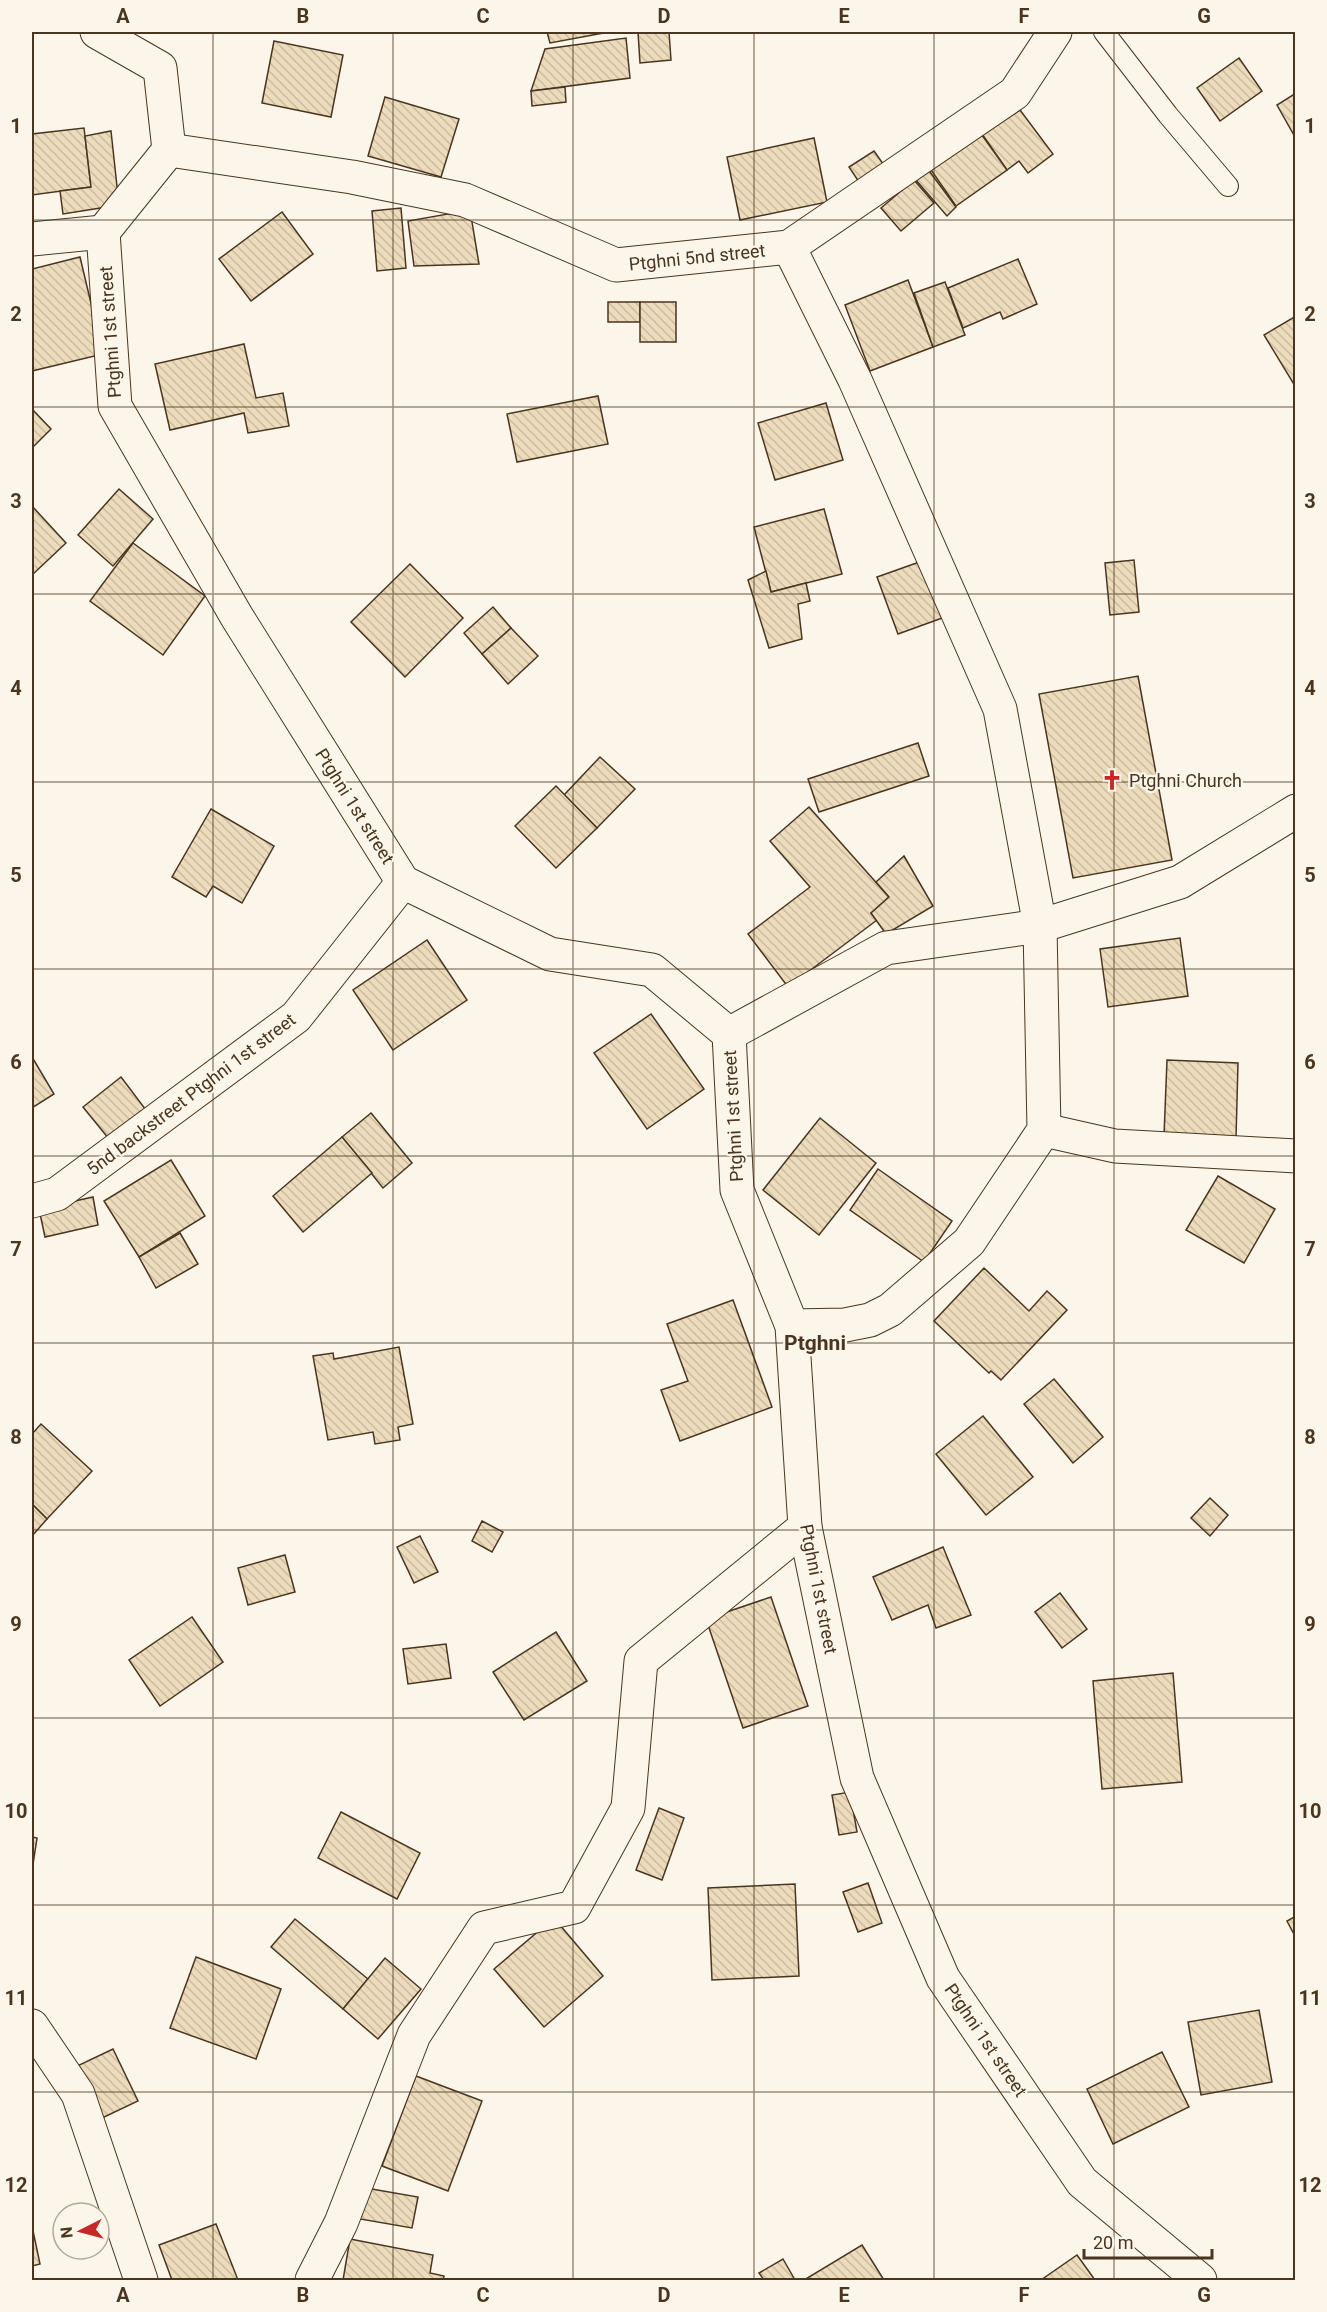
<svg xmlns="http://www.w3.org/2000/svg" width="1327" height="2312" font-family="Roboto,sans-serif">
	<defs>
		<pattern id="building-back-hatch" width="6" height="6" patternUnits="userSpaceOnUse" patternTransform="scale(1.5)"><rect width="6" height="6" fill="#ecdcbc"/><path d="M-1 5l2 2M0 0l6 6M5-1l2 2" fill="none" stroke="#ccbda1"/></pattern>
	</defs>
	<rect width="100%" height="100%" fill="#fbf6e9"/>
	<!-- building -->
	<g fill="url(#building-back-hatch)" stroke="#4a3520" stroke-width="1.5">
		<polygon points="547,32 609,32 550,43"/>
		<polygon points="638,32 669,32 671,60 640,63"/>
		<polygon points="626,38 630,78 531,91 545,49"/>
		<polygon points="274,41 343,55 331,117 262,103"/>
		<polygon points="1239,58 1262,91 1220,121 1197,88"/>
		<polygon points="565,87 566,102 532,106 531,91"/>
		<polygon points="1296,93 1296,137 1295,137 1277,105"/>
		<polygon points="385,97 459,119 441,177 368,156"/>
		<polygon points="1020,110 1053,154 1028,173 1019,161 1007,170 982,134"/>
		<polygon points="84,128 91,187 32,195 32,134"/>
		<polygon points="111,131 119,205 63,214 60,191 91,187 85,136"/>
		<polygon points="979,131 1007,170 956,206 929,167"/>
		<polygon points="814,138 827,202 740,220 727,157"/>
		<polygon points="874,151 886,168 861,185 849,167"/>
		<polygon points="927,168 956,207 947,216 915,179"/>
		<polygon points="914,180 934,203 901,231 881,208"/>
		<polygon points="401,208 406,268 377,271 372,211"/>
		<polygon points="470,210 479,264 414,266 408,221"/>
		<polygon points="282,212 313,254 251,301 219,259"/>
		<polygon points="80,257 103,354 32,371 32,269"/>
		<polygon points="1018,259 1037,304 1003,319 1000,312 963,328 948,288"/>
		<polygon points="908,280 933,347 870,371 845,305"/>
		<polygon points="945,282 965,335 933,347 914,293"/>
		<rect x="608" y="302" width="32" height="20"/>
		<rect x="640" y="302" width="36" height="40"/>
		<polygon points="1296,316 1296,386 1295,386 1264,335"/>
		<polygon points="244,344 256,398 283,393 289,426 248,433 244,413 170,430 155,364"/>
		<polygon points="598,396 608,444 517,462 507,414"/>
		<polygon points="826,403 843,460 775,480 758,423"/>
		<polygon points="32,409 51,429 32,448"/>
		<polygon points="119,489 153,519 113,566 78,535"/>
		<polygon points="32,506 66,543 32,575"/>
		<polygon points="824,509 842,574 771,592 754,527"/>
		<polygon points="133,543 205,596 163,655 90,601"/>
		<polygon points="925,560 945,617 898,634 877,577"/>
		<polygon points="1134,560 1139,612 1110,615 1105,563"/>
		<polygon points="410,564 463,618 405,677 351,622"/>
		<polygon points="766,571 771,592 806,583 810,601 798,604 802,639 769,648 748,580"/>
		<polygon points="493,607 511,628 482,654 464,633"/>
		<polygon points="511,628 538,656 508,684 482,654"/>
		<polygon points="1138,676 1172,860 1073,878 1039,694"/>
		<polygon points="918,743 929,776 819,812 808,779"/>
		<polygon points="600,757 635,789 597,828 564,795"/>
		<polygon points="556,786 597,828 556,868 515,826"/>
		<polygon points="809,807 889,897 871,913 877,920 788,987 748,934 810,887 770,841"/>
		<polygon points="211,809 274,846 242,903 213,886 206,897 172,877"/>
		<polygon points="904,856 933,906 886,934 871,913 889,897 876,882"/>
		<polygon points="1180,938 1188,996 1108,1007 1100,949"/>
		<polygon points="427,940 467,1000 393,1050 353,990"/>
		<polygon points="651,1014 704,1089 647,1129 594,1053"/>
		<polygon points="32,1057 54,1094 32,1108"/>
		<polygon points="1167,1060 1238,1063 1236,1138 1164,1136"/>
		<polygon points="121,1077 146,1110 109,1139 83,1107"/>
		<polygon points="371,1113 412,1163 383,1188 342,1137"/>
		<polygon points="820,1118 876,1163 819,1235 763,1190"/>
		<polygon points="342,1137 372,1173 303,1232 273,1196"/>
		<polygon points="171,1160 205,1216 139,1257 104,1201"/>
		<polygon points="878,1169 952,1221 924,1262 850,1210"/>
		<polygon points="1218,1176 1275,1209 1244,1263 1186,1230"/>
		<polygon points="93,1197 98,1225 45,1237 39,1209"/>
		<polygon points="180,1233 198,1264 156,1288 139,1257"/>
		<polygon points="984,1268 1029,1311 1047,1291 1067,1310 1001,1380 991,1371 989,1373 934,1321"/>
		<polygon points="733,1300 772,1407 680,1441 661,1390 688,1381 667,1324"/>
		<polygon points="399,1347 413,1424 398,1427 400,1440 375,1444 373,1432 328,1440 313,1356 333,1353 334,1359"/>
		<polygon points="1054,1379 1103,1437 1073,1463 1024,1404"/>
		<polygon points="983,1416 1033,1477 986,1515 936,1454"/>
		<polygon points="41,1424 92,1471 47,1519 32,1504 32,1434"/>
		<polygon points="1210,1498 1228,1515 1210,1536 1191,1518"/>
		<polygon points="32,1504 47,1519 32,1536"/>
		<polygon points="482,1521 503,1532 492,1552 472,1541"/>
		<polygon points="420,1536 438,1572 414,1583 397,1547"/>
		<polygon points="943,1547 971,1615 936,1628 928,1605 892,1620 873,1577"/>
		<polygon points="285,1555 295,1592 248,1605 238,1568"/>
		<polygon points="1060,1593 1087,1629 1062,1648 1035,1612"/>
		<polygon points="771,1597 808,1706 743,1728 706,1619"/>
		<polygon points="192,1617 223,1662 160,1706 129,1660"/>
		<polygon points="556,1632 587,1681 524,1720 493,1672"/>
		<polygon points="446,1644 451,1678 408,1684 403,1649"/>
		<polygon points="1173,1673 1182,1782 1102,1789 1093,1681"/>
		<polygon points="850,1792 857,1832 839,1835 832,1795"/>
		<polygon points="659,1808 684,1818 662,1880 636,1870"/>
		<polygon points="341,1812 420,1853 397,1899 318,1858"/>
		<polygon points="32,1837 37,1838 32,1871"/>
		<polygon points="868,1883 882,1923 858,1932 843,1892"/>
		<polygon points="795,1884 799,1976 712,1980 708,1888"/>
		<polygon points="1296,1916 1296,1938 1287,1921"/>
		<polygon points="554,1918 603,1976 544,2027 494,1969"/>
		<polygon points="295,1919 368,1979 343,2009 271,1947"/>
		<polygon points="196,1957 281,1989 256,2059 170,2028"/>
		<polygon points="385,1958 421,1989 378,2039 343,2009"/>
		<polygon points="1259,2010 1272,2082 1201,2095 1188,2022"/>
		<polygon points="113,2049 138,2101 100,2119 75,2067"/>
		<polygon points="1162,2052 1189,2107 1113,2144 1087,2089"/>
		<polygon points="416,2076 482,2101 448,2191 382,2166"/>
		<polygon points="366,2188 418,2197 412,2228 360,2219"/>
		<polygon points="216,2224 238,2280 172,2280 159,2245"/>
		<polygon points="32,2226 40,2264 32,2266"/>
		<polygon points="350,2239 433,2255 430,2273 444,2276 443,2280 343,2280"/>
		<polygon points="862,2245 884,2280 804,2280"/>
		<polygon points="1077,2255 1095,2280 1041,2280"/>
		<polygon points="783,2259 795,2280 764,2280 759,2273"/>
	</g>
	<g fill="none" stroke-linecap="round" stroke-linejoin="round">
		<!-- service casing -->
		<g stroke="#4a3520" stroke-width="22">
			<polyline id="service" points="1104,32 1168,115 1228,186"/>
		</g>
		<!-- minor casing -->
		<g stroke="#4a3520" stroke-width="35">
			<g id="minor">
				<polyline points="169,150 352,177 465,200 616,265 789,247 1015,93 1055,32"/>
				<polyline points="32,239 103,232"/>
				<polyline points="789,247 855,380 1000,709 1040,926 1044,1130 969,1242 890,1310 870,1320 845,1325 792,1326"/>
				<polyline points="729,1034 886,948 1040,926 1180,882 1296,811"/>
				<polyline points="1044,1130 1115,1146 1296,1156"/>
				<polyline points="32,1201 57,1194 296,1017 403,882"/>
				<polyline points="32,2026 78,2094 141,2280"/>
				<polyline points="312,2280 341,2223 414,2035 484,1928 574,1907 628,1808 641,1661 805,1527"/>
			</g>
		</g>
		<!-- tertiary casing -->
		<g stroke="#4a3520" stroke-width="35">
			<polyline id="tertiary" points="97,32 160,68 169,150 103,232 115,406 237,617 403,882 550,954 652,970 729,1034 737,1190 792,1326 805,1527 857,1778 943,1978 1082,2182 1200,2280"/>
		</g>
		<!-- service -->
		<use href="#service" stroke="#fbf6e9" stroke-width="20"/>
		<!-- minor -->
		<use href="#minor" stroke="#fbf6e9" stroke-width="33"/>
		<!-- tertiary -->
		<use href="#tertiary" stroke="#fbf6e9" stroke-width="33"/>
	</g>
	<!-- grid -->
	<path fill="none" stroke="#4a3520" stroke-width="1.5" stroke-opacity="0.55" d="M213,32V2280M393,32V2280M573,32V2280M754,32V2280M934,32V2280M1114,32V2280M32,220H1296M32,407H1296M32,594H1296M32,782H1296M32,969H1296M32,1156H1296M32,1343H1296M32,1530H1296M32,1718H1296M32,1905H1296M32,2092H1296"/>
	<!-- icons -->
	<defs>
		<g id="church-bare" transform="scale(1.62)"><path d="M-1.2-6h2.4v3.5h3.3v2.4h-3.3V6h-2.4V-.1h-3.3v-2.4h3.3Z" fill="#c62828" stroke="#fbf6e9" stroke-width="2.5" paint-order="stroke"/></g>
	</defs>
	<g fill-rule="evenodd">
		<use href="#church-bare" x="1112" y="780"/>
	</g>
	<g text-anchor="middle" dominant-baseline="central" stroke-width="4.5" stroke-linejoin="round" paint-order="stroke">
		<!-- street labels -->
		<g font-size="18" fill="#4a3520" stroke="#fbf6e9">
			<text transform="translate(697 257) rotate(-6)">Ptghni 5nd street</text>
			<text transform="translate(110 332) rotate(-94)">Ptghni 1st street</text>
			<text transform="translate(355 806) rotate(58)">Ptghni 1st street</text>
			<text transform="translate(191 1094) rotate(-37)">5nd backstreet Ptghni 1st street</text>
			<text transform="translate(733 1116) rotate(-93)">Ptghni 1st street</text>
			<text transform="translate(819 1589) rotate(79)">Ptghni 1st street</text>
			<text transform="translate(986 2040) rotate(56)">Ptghni 1st street</text>
		</g>
		<!-- poi labels -->
		<g font-size="18" fill="#4a3520" stroke="#fbf6e9" text-anchor="start">
			<text x="1129" y="780">Ptghni Church</text>
		</g>
		<!-- quarter labels -->
		<g font-size="21" font-weight="bold" fill="#4a3520" stroke="#fbf6e9">
			<text x="815" y="1343">Ptghni</text>
		</g>
	</g>
	<!-- border -->
	<rect width="1327" height="2312" fill="none" stroke="#fbf6e9" stroke-width="66"/>
	<!-- north arrow -->
	<g transform="translate(81 2231) rotate(264)"><circle r="28" fill="#fbf6e9" stroke="#b4a999" stroke-width="1.5"/>
	<path d="M0-4.5L10 22L0 15L-10 22Z" fill="#c62828"/>
	<text y="-9" font-size="16" font-weight="bold" text-anchor="middle" fill="#4a3520">N</text>
	</g>
	<!-- scale -->
	<path d="M1084 2249v9h128v-9" fill="none" stroke="#4a3520" stroke-width="3"/>
	<text x="1093" y="2249" font-size="18" fill="#4a3520" stroke="#fbf6e9" stroke-width="4.5" paint-order="stroke">20 m</text>
	<rect x="33" y="33" width="1261" height="2246" fill="none" stroke="#4a3520" stroke-width="2"/>
	<g font-size="20" text-anchor="middle" font-weight="bold" fill="#4a3520">
		<text x="123" y="23">A</text>
		<text x="303" y="23">B</text>
		<text x="483" y="23">C</text>
		<text x="664" y="23">D</text>
		<text x="844" y="23">E</text>
		<text x="1024" y="23">F</text>
		<text x="1204" y="23">G</text>
		<text x="16" y="133">1</text>
		<text x="1310" y="133">1</text>
		<text x="16" y="321">2</text>
		<text x="1310" y="321">2</text>
		<text x="16" y="508">3</text>
		<text x="1310" y="508">3</text>
		<text x="16" y="695">4</text>
		<text x="1310" y="695">4</text>
		<text x="16" y="882">5</text>
		<text x="1310" y="882">5</text>
		<text x="16" y="1069">6</text>
		<text x="1310" y="1069">6</text>
		<text x="16" y="1256">7</text>
		<text x="1310" y="1256">7</text>
		<text x="16" y="1444">8</text>
		<text x="1310" y="1444">8</text>
		<text x="16" y="1631">9</text>
		<text x="1310" y="1631">9</text>
		<text x="16" y="1818">10</text>
		<text x="1310" y="1818">10</text>
		<text x="16" y="2005">11</text>
		<text x="1310" y="2005">11</text>
		<text x="16" y="2192">12</text>
		<text x="1310" y="2192">12</text>
		<text x="123" y="2302">A</text>
		<text x="303" y="2302">B</text>
		<text x="483" y="2302">C</text>
		<text x="664" y="2302">D</text>
		<text x="844" y="2302">E</text>
		<text x="1024" y="2302">F</text>
		<text x="1204" y="2302">G</text>
	</g>
</svg>
